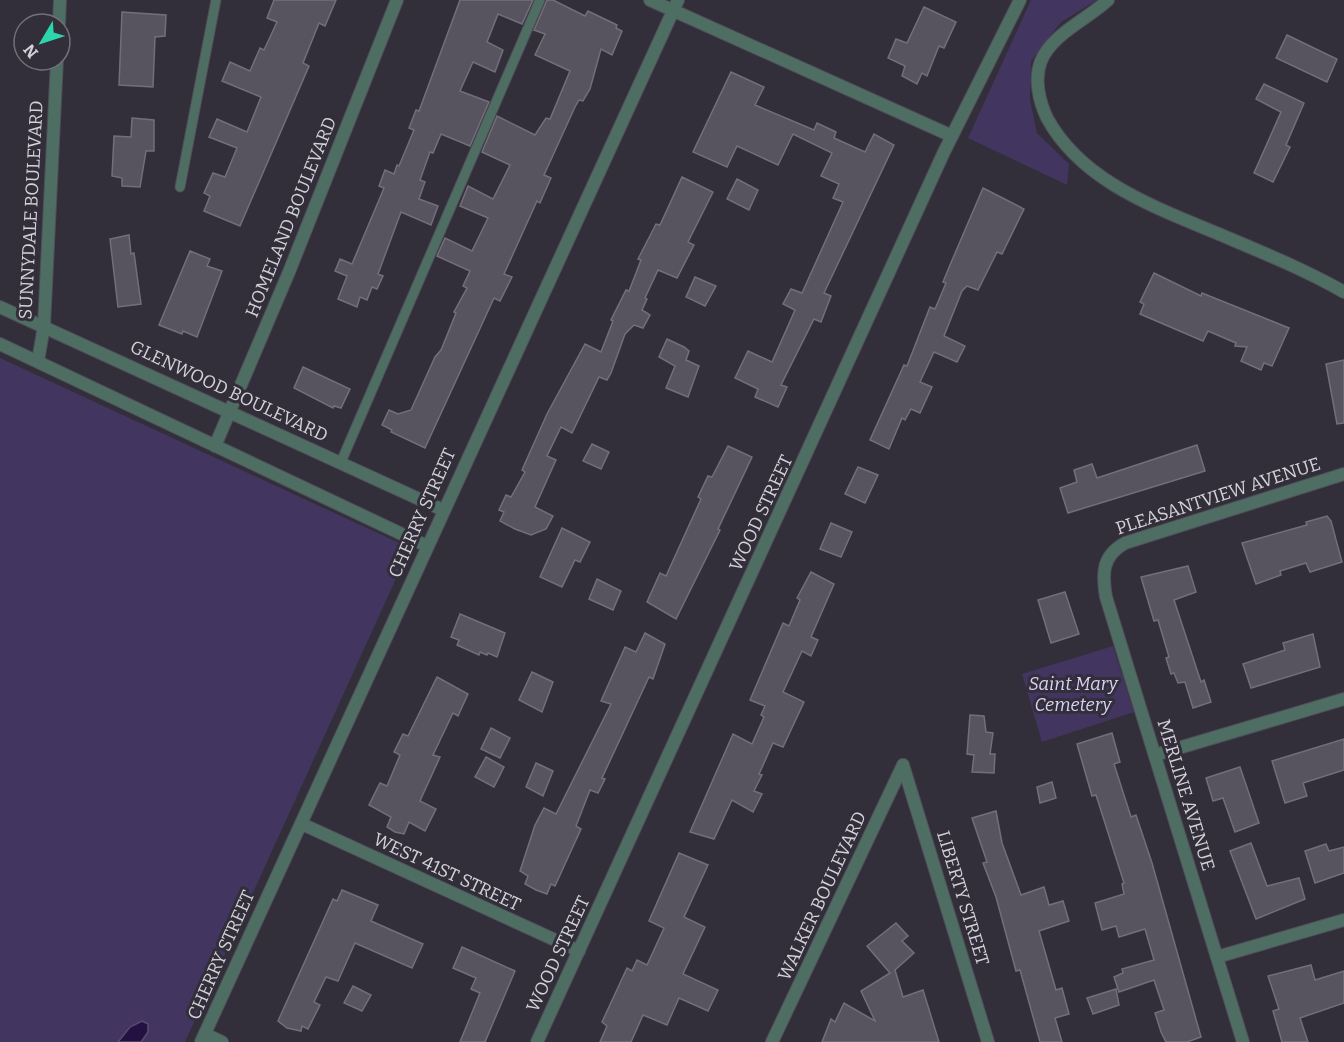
<svg xmlns="http://www.w3.org/2000/svg" width="1344" height="1042" font-family="Bitter,serif">
	<rect width="100%" height="100%" fill="#322f3a"/>
	<!-- green -->
	<g fill="#42355f">
		<polygon points="1031,0 1097,0 1061,22 1031,61 1030,100 1037,133 1069,164 1067,185 968,138"/>
		<polygon points="0,358 410,548 185,1042 0,1042"/>
		<polygon points="1113,646 1134,712 1042,742 1022,674"/>
	</g>
	<!-- water -->
	<polygon fill="#241143" stroke="#594b70" stroke-width="1.5" points="142,1021 148,1024 148,1032 141,1042 118,1042 130,1027"/>
	<!-- building -->
	<g fill="#575460" stroke="#726f7b" stroke-width="1.5">
		<polygon points="274,0 336,0 325,26 319,23 303,63 309,66 240,226 204,211 210,196 204,193 213,173 225,177 237,148 209,137 217,119 247,132 261,97 222,81 230,62 250,71 260,48 264,50 277,22 267,18"/>
		<polygon points="460,0 533,0 522,24 498,14 487,42 503,50 495,72 473,62 460,91 489,102 470,146 441,134 433,153 430,152 420,180 425,182 419,199 438,206 431,225 401,212 378,274 383,276 377,289 372,287 367,300 360,297 357,307 338,299 347,276 335,271 340,259 352,264 384,188 379,186 385,170 394,174 397,165 399,166 414,130 409,128 416,110 419,111"/>
		<polygon points="547,0 553,0 585,16 588,11 617,25 616,28 622,31 612,55 601,49 590,89 583,101 579,100 575,107 544,175 551,178 540,203 537,201 504,274 512,277 500,301 494,298 425,448 391,432 392,430 382,425 389,410 398,414 411,410 435,357 441,350 456,313 454,312 467,288 463,286 470,271 437,256 445,238 472,251 488,218 460,206 468,186 493,199 510,165 482,152 497,116 535,135 546,118 550,119 570,71 535,55 545,34 534,30"/>
		<polygon points="924,7 956,22 944,48 939,46 927,76 922,73 917,84 902,76 905,66 888,58 896,39 907,43"/>
		<polygon points="122,12 166,15 165,36 155,37 153,87 119,85"/>
		<polygon points="1287,35 1337,59 1327,82 1276,58"/>
		<polygon points="731,72 764,87 755,105 814,130 817,123 836,132 834,138 865,152 874,134 894,145 824,293 831,296 821,322 814,319 781,385 787,387 778,407 755,397 758,389 735,378 748,351 772,362 795,310 783,304 791,289 802,293 843,202 833,198 839,184 821,176 832,153 793,134 778,165 737,146 727,167 693,152"/>
		<polygon points="1264,84 1304,103 1286,145 1290,147 1273,182 1254,173 1281,112 1256,99"/>
		<polygon points="132,118 154,120 154,151 146,151 140,187 122,186 122,178 112,176 114,136 131,137"/>
		<polygon points="682,177 713,192 688,242 694,245 677,278 658,270 645,298 647,299 642,310 650,315 643,328 634,325 625,334 611,373 607,380 599,377 572,433 561,427 547,456 556,460 535,507 553,516 546,529 531,535 515,529 500,521 504,512 499,510 506,495 511,497 525,472 522,470 547,414 585,344 601,352 613,321 611,320 626,290 629,291 641,260 638,259 656,224 660,225"/>
		<polygon points="737,179 758,190 749,210 727,199"/>
		<polygon points="983,188 1024,209 1002,254 997,252 978,290 967,286 962,291 944,336 965,346 957,362 934,352 920,382 932,387 920,413 911,409 905,420 902,418 889,449 870,440 904,365 907,366 930,307 935,309 946,283 943,282 950,265"/>
		<polygon points="129,235 131,254 134,253 141,304 118,307 110,239"/>
		<polygon points="190,251 210,259 207,266 222,271 197,337 183,331 182,334 159,325"/>
		<polygon points="1154,273 1201,296 1202,293 1289,328 1272,366 1264,363 1261,370 1241,361 1247,347 1235,346 1236,343 1208,331 1203,341 1140,314 1144,304 1140,302"/>
		<polygon points="695,277 716,286 705,306 686,297"/>
		<polygon points="667,339 684,347 689,351 686,360 699,366 688,397 666,388 675,366 659,357"/>
		<polygon points="1344,360 1344,423 1337,424 1326,364"/>
		<polygon points="303,367 350,389 341,408 334,406 333,408 294,388"/>
		<polygon points="592,444 609,452 601,469 583,461"/>
		<polygon points="1197,445 1205,471 1068,513 1060,488 1077,482 1074,470 1092,464 1097,478"/>
		<polygon points="728,446 752,457 718,529 720,530 676,619 647,602 660,573 666,576 701,499 698,497 708,476 712,477"/>
		<polygon points="858,467 878,475 865,503 845,494"/>
		<polygon points="1327,516 1331,521 1342,562 1310,572 1306,563 1280,571 1281,575 1256,584 1242,543 1307,525 1306,522"/>
		<polygon points="831,523 852,532 841,557 820,549"/>
		<polygon points="562,528 590,542 580,562 575,560 562,587 540,577"/>
		<polygon points="1188,566 1196,592 1174,600 1201,682 1204,680 1211,702 1193,708 1185,682 1178,683 1174,673 1171,674 1166,658 1169,657 1158,620 1154,621 1141,577"/>
		<polygon points="811,572 834,584 811,637 818,640 811,656 802,651 783,692 804,702 783,747 773,743 759,774 762,775 754,791 762,794 753,812 732,800 714,839 690,832 733,734 752,744 764,717 761,715 765,706 750,700 783,623 789,626 800,600 797,598"/>
		<polygon points="597,579 621,591 613,610 589,599"/>
		<polygon points="1065,592 1079,634 1051,643 1038,600"/>
		<polygon points="460,614 505,633 497,657 488,653 487,655 480,652 479,655 457,645 459,640 451,637"/>
		<polygon points="645,633 665,644 653,679 649,677 602,778 605,779 598,793 590,790 576,826 581,829 555,886 551,884 547,894 536,890 525,884 528,876 520,871 535,825 544,808 556,814 611,704 601,701 625,647 636,652"/>
		<polygon points="1313,634 1320,667 1251,688 1243,664 1285,650 1283,643"/>
		<polygon points="532,672 553,682 542,712 519,700"/>
		<polygon points="437,677 468,694 458,716 453,713 433,755 440,757 420,801 436,809 425,831 409,822 404,834 395,832 387,827 391,817 369,805 380,783 387,786 400,755 394,752 403,734 408,736"/>
		<polygon points="970,715 984,716 986,732 993,733 990,754 995,754 994,773 972,772 974,755 967,754"/>
		<polygon points="491,728 510,738 500,758 481,749"/>
		<polygon points="1112,733 1120,762 1114,764 1131,817 1136,815 1152,863 1201,1037 1187,1042 1166,1042 1161,1032 1155,1013 1164,1010 1154,980 1119,992 1114,977 1123,973 1122,969 1154,960 1145,929 1119,937 1116,926 1102,930 1095,903 1124,894 1122,884 1124,883 1096,795 1092,796 1077,744"/>
		<polygon points="1344,739 1344,770 1303,783 1307,796 1285,803 1272,761"/>
		<polygon points="486,757 504,767 494,787 475,777"/>
		<polygon points="536,763 553,771 543,796 526,787"/>
		<polygon points="1240,767 1259,823 1235,832 1223,798 1213,801 1206,778"/>
		<polygon points="1052,782 1056,798 1040,803 1037,787"/>
		<polygon points="996,811 1002,843 1021,895 1044,887 1049,905 1063,901 1069,921 1039,931 1056,990 1062,988 1069,1014 1055,1018 1062,1042 1040,1042 1020,970 1016,971 996,897 983,863 987,862 972,818"/>
		<polygon points="1251,843 1267,886 1299,878 1305,899 1256,919 1230,851"/>
		<polygon points="1326,844 1329,851 1344,847 1344,873 1315,883 1305,851"/>
		<polygon points="679,853 708,865 684,917 705,927 683,974 718,990 708,1011 679,998 667,1025 643,1015 631,1042 600,1042 607,1026 602,1022 627,968 632,971 637,960 647,965 664,928 649,921"/>
		<polygon points="342,890 378,905 371,921 423,944 412,968 355,943 338,981 326,977 314,1002 320,1005 308,1029 302,1026 301,1031 287,1028 278,1021 333,899 337,901"/>
		<polygon points="896,923 908,936 902,941 914,953 895,970 903,997 923,990 939,1042 822,1042 831,1019 835,1022 844,1003 875,1021 861,991 890,973 867,946"/>
		<polygon points="462,947 515,971 485,1042 460,1042 480,993 471,989 476,978 453,968"/>
		<polygon points="1311,965 1315,980 1344,971 1344,1003 1300,1018 1308,1042 1282,1042 1273,1011 1279,1009 1268,976"/>
		<polygon points="353,986 371,995 362,1011 344,1003"/>
		<polygon points="1116,989 1119,1005 1093,1014 1087,998"/>
	</g>
	<g fill="none" stroke-linecap="round" stroke-linejoin="round">
		<!-- service casing -->
		<g stroke="#4f4c57" stroke-width="11">
			<g id="service">
				<polyline points="180,187 216,0"/>
				<polyline points="341,462 540,0"/>
			</g>
		</g>
		<!-- minor casing -->
		<g stroke="#4f4c57" stroke-width="14">
			<g id="minor">
				<polyline points="650,0 952,136"/>
				<path d="M1108,0C1088,19 1052,34 1041,61C1034,79 1039,101 1047,118C1084,186 1166,211 1233,240C1271,256 1309,272 1344,292"/>
				<polyline points="59,24 60,0"/>
				<polyline points="0,307 443,510"/>
				<polyline points="0,344 427,546"/>
				<polyline points="38,361 44,326 57,60"/>
				<polyline points="215,446 289,272 397,0"/>
				<polyline points="1155,755 1344,699"/>
				<polyline points="903,765 988,1042"/>
				<polyline points="302,824 579,951"/>
				<polyline points="1217,957 1344,920"/>
				<polyline points="205,1034 222,1042"/>
				<polyline points="537,1042 944,152 1020,0"/>
				<polyline points="772,1042 903,765"/>
				<path d="M1243,1042L1106,597C1102,573 1102,556 1125,543L1344,474"/>
			</g>
		</g>
		<!-- tertiary casing -->
		<g stroke="#4f4c57" stroke-width="14">
			<polyline id="tertiary" points="201,1042 678,0"/>
		</g>
		<!-- service -->
		<use href="#service" stroke="#4f6e63" stroke-width="9"/>
		<!-- minor -->
		<use href="#minor" stroke="#4f6e63" stroke-width="12"/>
		<!-- tertiary -->
		<use href="#tertiary" stroke="#4f6e63" stroke-width="12"/>
	</g>
	<g text-anchor="middle" dominant-baseline="central" stroke-width="6" stroke-linejoin="round" paint-order="stroke">
		<!-- street labels -->
		<g font-size="18" fill="#d4d2d9" stroke="#322f3a">
			<text transform="translate(31 210) rotate(-87)">SUNNYDALE BOULEVARD</text>
			<text transform="translate(291 217) rotate(-68)">HOMELAND BOULEVARD</text>
			<text transform="translate(229 391) rotate(25)">GLENWOOD BOULEVARD</text>
			<text transform="translate(1218 496) rotate(-18)">PLEASANTVIEW AVENUE</text>
			<text transform="translate(422 513) rotate(-66)">CHERRY STREET</text>
			<text transform="translate(761 513) rotate(-65)">WOOD STREET</text>
			<text transform="translate(1186 795) rotate(73)">MERLINE AVENUE</text>
			<text transform="translate(447 872) rotate(25)">WEST 41ST STREET</text>
			<text transform="translate(822 896) rotate(-65)">WALKER BOULEVARD</text>
			<text transform="translate(963 898) rotate(73)">LIBERTY STREET</text>
			<text transform="translate(558 954) rotate(-65)">WOOD STREET</text>
			<text transform="translate(221 955) rotate(-66)">CHERRY STREET</text>
		</g>
		<!-- park labels -->
		<g font-size="18" font-style="italic" fill="#dbd3f5" stroke="#322f3a">
			<text x="1073" y="684">Saint Mary<tspan x="1073" dy="21">Cemetery</tspan></text>
		</g>
	</g>
	<!-- north arrow -->
	<g transform="translate(42 42) rotate(231)"><circle r="28" fill="#322f3a" stroke="#73707a" stroke-width="1.5"/>
	<path d="M0-4.5L10 22L0 15L-10 22Z" fill="#2cd5ab"/>
	<text y="-9" font-size="16" font-weight="bold" text-anchor="middle" fill="#d4d2d9">N</text>
	</g>
</svg>
